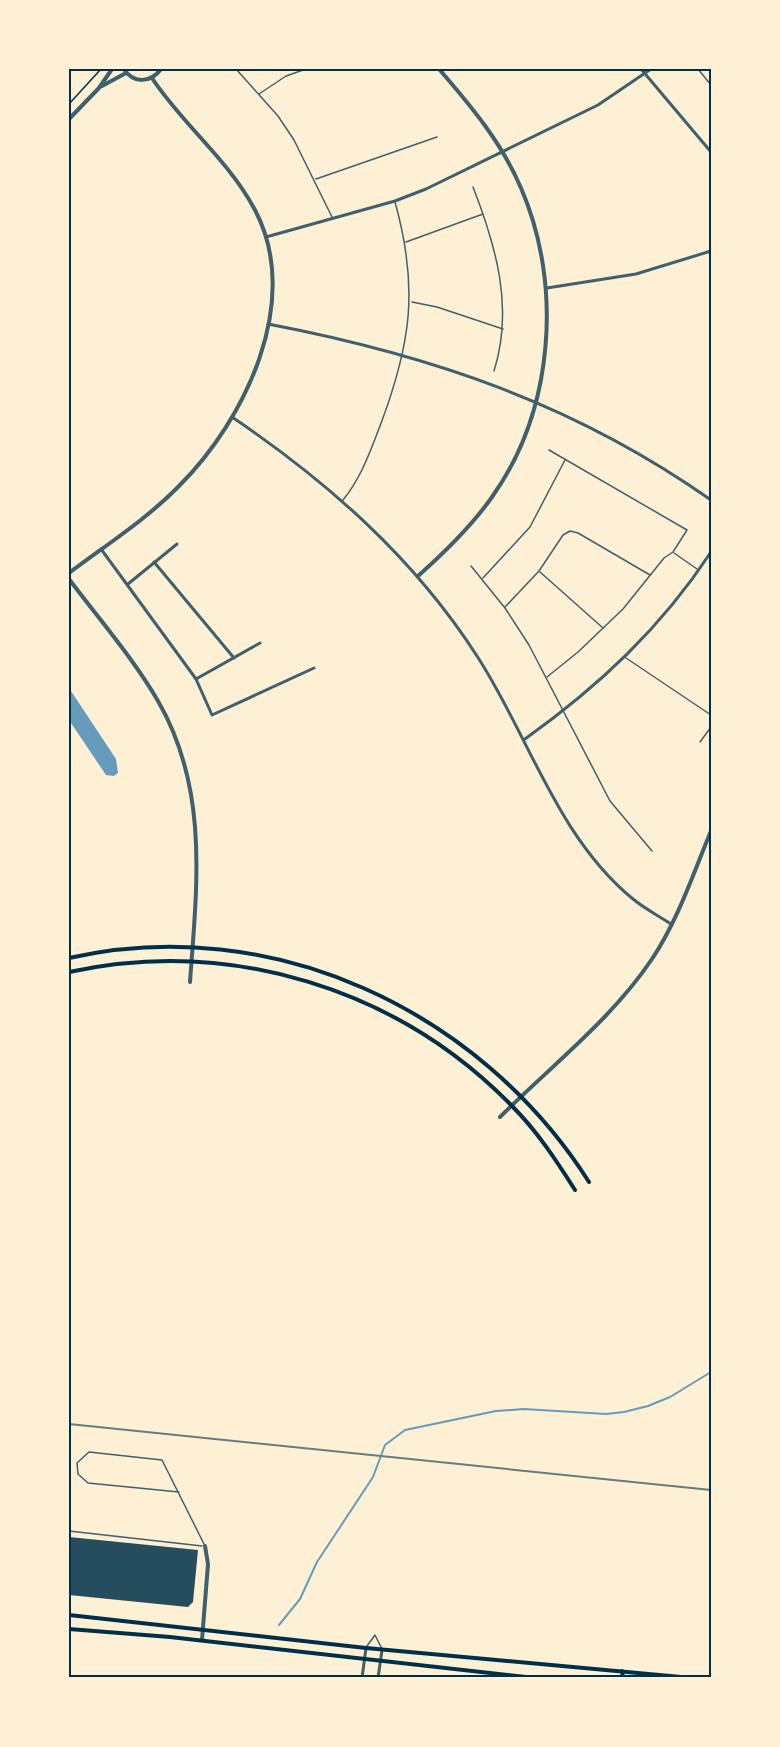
<svg xmlns="http://www.w3.org/2000/svg" width="780" height="1747" font-family="Overpass,sans-serif">
	<rect width="100%" height="100%" fill="#fdf0d5"/>
	<!-- water -->
	<polygon fill="#669bbc" points="69,688 116,759 118,773 114,776 106,775 69,720"/>
	<g fill="none" stroke-linecap="round" stroke-linejoin="round">
		<!-- stream -->
		<polyline stroke="#669bbc" stroke-width="2" points="279,1625 300,1599 317,1562 373,1477 385,1445 405,1430 496,1411 524,1409 606,1414 624,1412 648,1406 670,1397 711,1372"/>
	</g>
	<!-- building -->
	<polygon fill="#264d5e" points="69,1537 198,1550 193,1602 188,1607 69,1595"/>
	<g fill="none" stroke-linecap="round" stroke-linejoin="round">
		<!-- path -->
		<polyline stroke="#003049" stroke-width="1.5" points="69,104 101,69"/>
		<!-- service -->
		<g stroke="#3f606c" stroke-width="1.5">
			<polyline points="236,69 278,116 294,140 332,217"/>
			<polyline points="698,69 711,85"/>
			<polyline points="259,94 286,76 306,69"/>
			<polyline points="316,179 437,137"/>
			<path d="M473,187C496,246 514,308 494,371"/>
			<polyline points="406,242 483,214"/>
			<polyline points="412,302 437,307 503,329"/>
			<path d="M343,500C361,478 370,452 380,426C411,344 419,288 395,202"/>
			<polyline points="674,553 697,569"/>
			<polyline points="471,566 505,608 529,645 610,801 652,851"/>
			<polyline points="540,572 603,628"/>
			<polyline points="483,578 530,527 565,460"/>
			<polyline points="505,607 539,571 563,535 570,531 578,533 650,575"/>
			<polyline points="626,658 711,715"/>
			<polyline points="547,677 578,652 623,609 664,558 673,552 687,530 549,450"/>
			<polyline points="700,742 711,727"/>
			<polyline points="179,1492 88,1483 78,1474 77,1463 89,1452 162,1460 205,1546"/>
			<polyline points="69,1531 202,1546"/>
			<polyline points="367,1646 375,1635 382,1649"/>
		</g>
		<!-- minor -->
		<g stroke="#3f606c" stroke-width="3">
			<polyline points="641,69 711,152"/>
			<polyline points="266,237 395,201 426,189 598,105 651,69"/>
			<polyline points="547,288 636,274 711,251"/>
			<path d="M268,324C430,355 575,404 711,500"/>
			<path d="M232,417C328,482 414,558 477,656C529,736 557,837 633,899C645,909 659,916 671,924"/>
			<polyline points="101,549 196,679 212,715 314,668"/>
			<polyline points="154,562 234,658"/>
			<polyline points="128,584 177,544"/>
			<polyline points="196,679 260,643"/>
			<path d="M525,739C599,686 661,628 711,552"/>
			<polyline points="362,1678 366,1648"/>
			<polyline points="378,1678 382,1650"/>
		</g>
		<!-- tertiary -->
		<g stroke="#3f606c" stroke-width="4">
			<path d="M124,69C133,84 151,83 161,69"/>
			<polyline points="102,86 126,73"/>
			<polyline points="69,119 99,88 112,69"/>
			<path d="M69,573C106,545 147,519 179,486C245,420 303,301 255,210C228,159 182,124 152,78"/>
			<path d="M418,576C445,552 471,527 492,497C554,410 563,285 521,188C502,143 471,106 439,69"/>
			<path d="M69,579C99,619 133,658 158,701C209,789 197,885 190,982"/>
			<path d="M500,1117C551,1066 611,1020 652,959C678,920 693,874 711,831"/>
			<polyline points="202,1640 208,1564 205,1546"/>
		</g>
		<!-- secondary -->
		<g stroke="#003049" stroke-width="4">
			<path d="M69,958C271,912 480,1010 589,1182"/>
			<path d="M69,972C230,937 397,988 512,1106C537,1131 556,1160 575,1190"/>
			<polyline points="69,1615 366,1648 692,1678"/>
			<polyline points="69,1629 170,1637 535,1678"/>
			<polyline points="622,1671 623,1678"/>
		</g>
		<!-- rail -->
		<polyline stroke="#657d81" stroke-width="2" points="69,1424 711,1490"/>
	</g>
	<!-- border -->
	<rect width="780" height="1747" fill="none" stroke="#fdf0d5" stroke-width="141"/>
	<rect x="70" y="70" width="640" height="1606" fill="none" stroke="#003049" stroke-width="2"/>
</svg>
